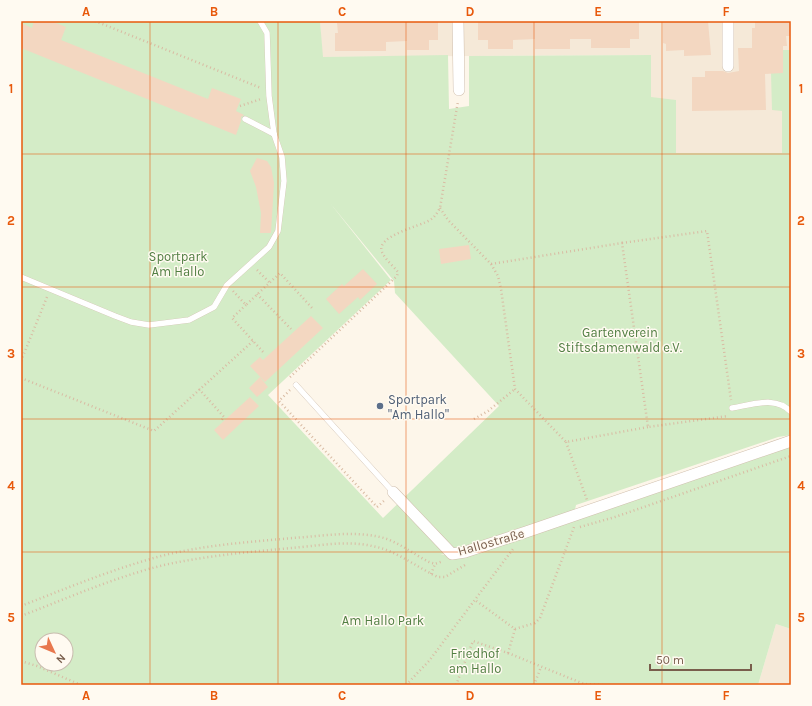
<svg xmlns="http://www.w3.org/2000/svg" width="812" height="706" font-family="Karla,sans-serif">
	<rect width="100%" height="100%" fill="#fdf6ea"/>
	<!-- residential -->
	<g fill="#f5e9d8">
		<polygon points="320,21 791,21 791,110 782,111 782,153 676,153 676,101 651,98 650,55 322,57"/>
		<polygon points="776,624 791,629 791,685 758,685"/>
	</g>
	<!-- green -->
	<path fill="#d4ecc7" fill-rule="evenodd" d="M21,21H320L323,57L448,55L449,109L469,106V56L651,55V97L676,100V153H782V111L772,110L771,73H783L782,50H791V435L778,437L576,505L574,514L450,553L440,555H454L791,445V629L776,624L758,685H21ZM330,203L394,281L395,293L499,406L383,518L268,395L391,280ZM42,640H66V664H42Z"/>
	<!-- building -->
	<g fill="#f3d7c1">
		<polygon points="34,21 51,21 66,27 61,40 208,99 212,88 241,99 236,111 244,115 241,117 241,121 236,135 21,48 21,23 32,28"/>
		<polygon points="478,21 639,21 639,39 630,39 630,48 591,48 591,39 570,39 570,49 535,49 535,39 513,40 513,49 488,49 488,40 478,40"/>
		<polygon points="708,21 711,55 684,56 684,50 666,51 666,44 663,43 663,22"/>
		<polygon points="755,21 791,21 791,36 786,36 787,46 783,46 783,73 765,74 766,110 692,111 692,77 705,77 705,71 723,71 728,73 739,71 738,48 752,48 752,28 755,28"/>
		<polygon points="438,22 438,40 429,40 429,50 407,50 407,41 386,42 386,51 335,51 335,33 338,33 337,23"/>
		<polygon points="257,158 267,161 271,167 274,183 271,233 260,233 261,213 256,187 250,171"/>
		<polygon points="469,245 471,259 441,264 439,249"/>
		<polygon points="363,269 377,284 360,300 358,297 339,314 326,299 342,284 344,286"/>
		<polygon points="311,316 323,328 265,382 250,366 260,357 263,360"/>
		<polygon points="260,377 268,387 257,397 249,388"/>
		<polygon points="250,397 259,406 223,440 214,430"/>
	</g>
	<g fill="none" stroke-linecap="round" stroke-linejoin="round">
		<!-- service casing -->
		<g stroke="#d0bfae" stroke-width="6">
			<g id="service">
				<polyline points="245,119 274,134"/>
				<polyline points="21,277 115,316 131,322 149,325 189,320 214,307 227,285 269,247 278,231 284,181 282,157 274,134 269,96 267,33 260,21"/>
				<polyline points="296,385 393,492"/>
				<path d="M732,408C752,405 776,395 791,412"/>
			</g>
		</g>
		<!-- minor casing -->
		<g stroke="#d0bfae" stroke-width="12">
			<g id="minor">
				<polyline points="458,21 459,90"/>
				<polyline points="728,21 728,66"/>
				<polyline points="393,492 452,554 465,552 526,532 791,441"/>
			</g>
		</g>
		<!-- path -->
		<g stroke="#d9bba3" stroke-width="2.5" stroke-dasharray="1 3" stroke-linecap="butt">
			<polyline points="95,21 261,88"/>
			<polyline points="240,106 261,99"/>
			<polyline points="440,208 448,220 491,264 622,243 648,427 728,416"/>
			<polyline points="622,243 707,231 731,400"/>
			<polyline points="491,264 498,276 501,289 515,389 566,442 648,427"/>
			<polyline points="257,270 269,282"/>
			<polyline points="233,291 246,305 280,273 313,309"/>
			<polyline points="257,294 291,329"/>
			<polyline points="246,305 232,318 265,354"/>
			<polyline points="21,361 47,297"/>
			<path d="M290,377L397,276L398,272C393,266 385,259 382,252C375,236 421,226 430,220C435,217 437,213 440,208L458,101"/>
			<polyline points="21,378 154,431 253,341"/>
			<polyline points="199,389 224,417 221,421"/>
			<polyline points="290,390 279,401 377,507 385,500"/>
			<polyline points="474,419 488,411 515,389"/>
			<polyline points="566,442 587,500"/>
			<polyline points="580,527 615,517 791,456"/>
			<polyline points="431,574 435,564"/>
			<path d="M21,606C67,588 113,569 161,556C204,545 249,542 293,538C323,536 355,530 384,538C400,543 415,555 429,562L435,564L443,561"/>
			<path d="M21,616C68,598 115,577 164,565C205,556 248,552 291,548C316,546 347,540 372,546C396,550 416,567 438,577H445L465,565"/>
			<polyline points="515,629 535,623 540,618 574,527"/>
			<polyline points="508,653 584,684 603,685"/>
			<polyline points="21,661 37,666 81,685"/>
			<polyline points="406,685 429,661 513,549"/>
			<polyline points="456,685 473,641 508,653 515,629 475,600"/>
			<polyline points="534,685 541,667"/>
		</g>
		<!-- service -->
		<use href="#service" stroke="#fff" stroke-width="5.5"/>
		<!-- minor -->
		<use href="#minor" stroke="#fff" stroke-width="11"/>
	</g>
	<!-- grid -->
	<path fill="none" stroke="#e8590c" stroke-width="1" stroke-opacity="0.55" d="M150,21V685M278,21V685M406,21V685M534,21V685M662,21V685M21,154H791M21,287H791M21,419H791M21,552H791"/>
	<!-- markers -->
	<circle fill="#5c6f8a" stroke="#fffaf1" stroke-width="1.5" cx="380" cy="406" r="4"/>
	<g text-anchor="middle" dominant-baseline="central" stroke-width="3" stroke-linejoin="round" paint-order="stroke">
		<!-- park labels -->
		<g font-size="13" fill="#527f43" stroke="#fffaf1">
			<text x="178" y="256">Sportpark<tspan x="178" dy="15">Am Hallo</tspan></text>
			<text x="620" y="332">Gartenverein<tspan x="620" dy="15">Stiftsdamenwald e.V.</tspan></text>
			<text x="383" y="620">Am Hallo Park</text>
			<text x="475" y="653">Friedhof<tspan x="475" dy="15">am Hallo</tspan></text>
		</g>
		<!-- service labels -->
		<g font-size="13" fill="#4e5e75" stroke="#fffaf1" text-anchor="start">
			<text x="388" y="399">Sportpark<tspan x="388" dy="15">"Am Hallo"</tspan></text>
		</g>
		<!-- street labels -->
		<g font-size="13" fill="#795e4c" stroke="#fffaf1">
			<text transform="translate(491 542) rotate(-16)">Hallostraße</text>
		</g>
	</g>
	<!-- border -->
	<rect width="812" height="706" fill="none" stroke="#fffaf1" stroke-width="44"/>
	<!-- north arrow -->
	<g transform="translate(54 652) rotate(134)"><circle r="19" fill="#fffaf1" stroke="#c9bcaf"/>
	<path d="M0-3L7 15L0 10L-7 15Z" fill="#e8784e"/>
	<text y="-6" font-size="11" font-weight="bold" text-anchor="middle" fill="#795e4c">N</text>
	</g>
	<!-- scale -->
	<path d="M650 664v6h101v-6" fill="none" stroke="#795e4c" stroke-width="2"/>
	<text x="656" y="664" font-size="12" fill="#795e4c" stroke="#fffaf1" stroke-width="3" paint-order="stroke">50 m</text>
	<rect x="22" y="22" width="768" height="662" fill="none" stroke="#e8590c" stroke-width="1.5"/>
	<g font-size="13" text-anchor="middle" font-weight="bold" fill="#e8590c">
		<text x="86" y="16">A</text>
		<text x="214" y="16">B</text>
		<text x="342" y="16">C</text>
		<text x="470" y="16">D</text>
		<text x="598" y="16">E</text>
		<text x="726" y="16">F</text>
		<text x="11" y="93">1</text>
		<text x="801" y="93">1</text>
		<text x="11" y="225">2</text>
		<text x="801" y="225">2</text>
		<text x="11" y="358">3</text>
		<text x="801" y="358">3</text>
		<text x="11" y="490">4</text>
		<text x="801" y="490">4</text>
		<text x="11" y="622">5</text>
		<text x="801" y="622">5</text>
		<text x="86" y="700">A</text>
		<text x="214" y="700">B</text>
		<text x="342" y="700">C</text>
		<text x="470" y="700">D</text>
		<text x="598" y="700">E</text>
		<text x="726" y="700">F</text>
	</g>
</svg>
